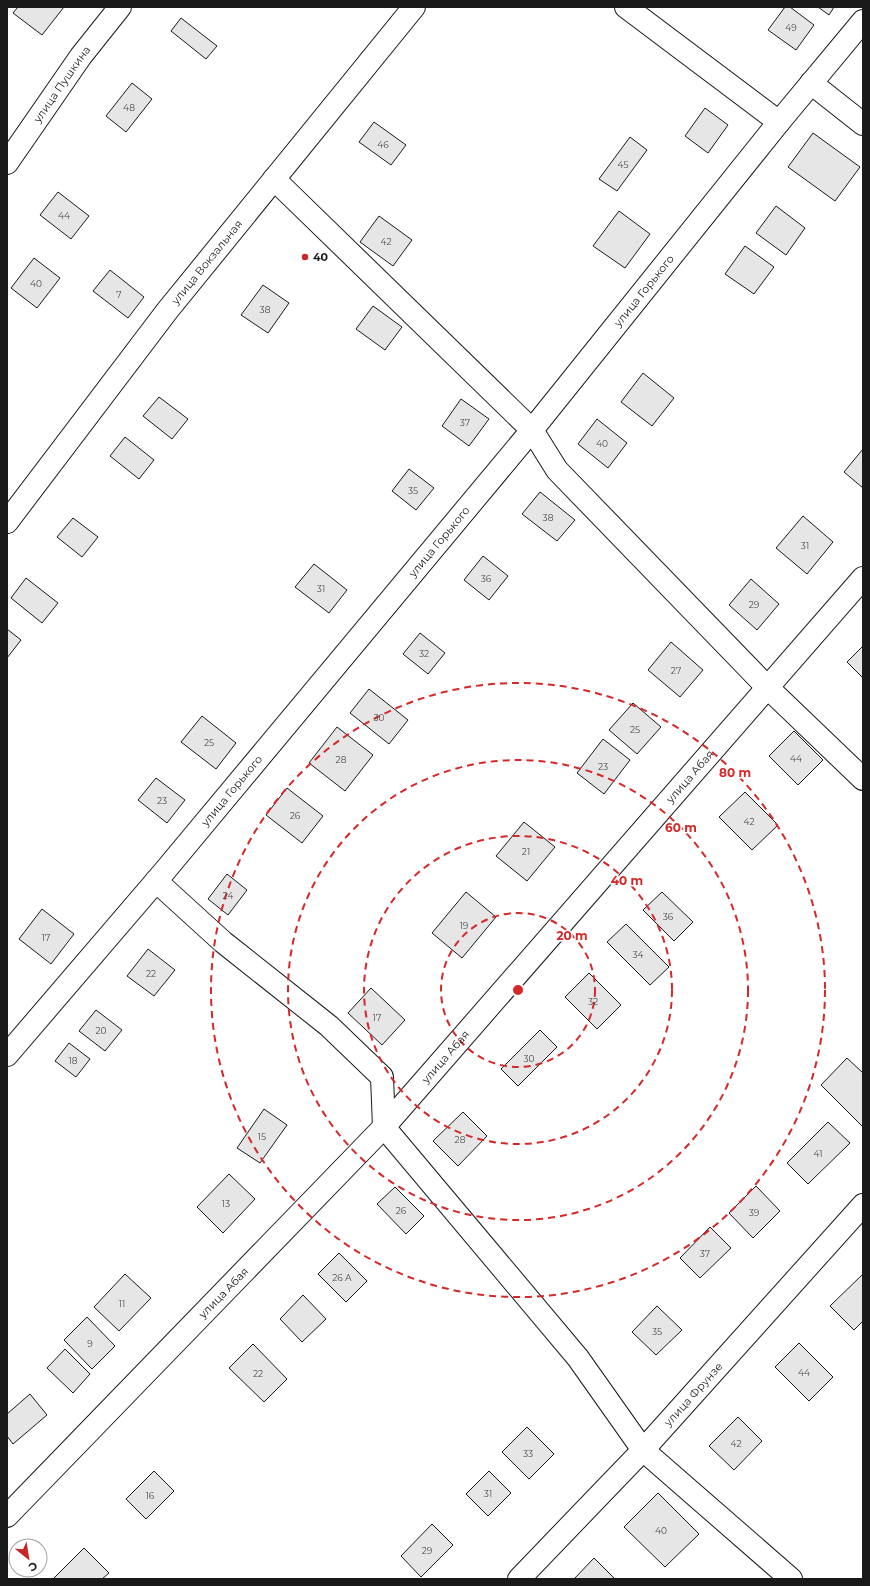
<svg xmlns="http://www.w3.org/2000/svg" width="870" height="1586" font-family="Montserrat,sans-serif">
	<rect width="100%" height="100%" fill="#fff"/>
	<!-- building -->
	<g fill="#e6e6e6" stroke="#1a1a1a">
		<polygon points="18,7 64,7 42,35 13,13"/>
		<polygon points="785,7 790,7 814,25 796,50 768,30"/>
		<polygon points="818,7 834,7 829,15"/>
		<polygon points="181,18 217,46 206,59 171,31"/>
		<polygon points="132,83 152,99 126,132 106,116"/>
		<polygon points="705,108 728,125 708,153 685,136"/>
		<polygon points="374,122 406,145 391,165 359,142"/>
		<polygon points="813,133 860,167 835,201 788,167"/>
		<polygon points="630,137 647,150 617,191 599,179"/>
		<polygon points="58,192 89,216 71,239 40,215"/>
		<polygon points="776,206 805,228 786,255 756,233"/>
		<polygon points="619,211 650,234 625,268 593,246"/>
		<polygon points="379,216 412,240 393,266 360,242"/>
		<polygon points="745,246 774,267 754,294 725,274"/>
		<polygon points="34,258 60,278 37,308 11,288"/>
		<polygon points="110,270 144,297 128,318 93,291"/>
		<polygon points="263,285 289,303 268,333 241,315"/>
		<polygon points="373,306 402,327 385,350 356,329"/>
		<polygon points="643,373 674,398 652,426 621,402"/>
		<polygon points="159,397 188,419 172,439 143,416"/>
		<polygon points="461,399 489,419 469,446 442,426"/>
		<polygon points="597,419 627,443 608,468 578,444"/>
		<polygon points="125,437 154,460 139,479 110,456"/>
		<polygon points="863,449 863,488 844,472"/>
		<polygon points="409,469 434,488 416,510 392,491"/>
		<polygon points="540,492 575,520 557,541 522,514"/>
		<polygon points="803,516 833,542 807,574 776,548"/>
		<polygon points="73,518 98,537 82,557 57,537"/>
		<polygon points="483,556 508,576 489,600 464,580"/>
		<polygon points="314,564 347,590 329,613 295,587"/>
		<polygon points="26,578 58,603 42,623 11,598"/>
		<polygon points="751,579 779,604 757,630 729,605"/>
		<polygon points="7,629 21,640 7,658"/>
		<polygon points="420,633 445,653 428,674 403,654"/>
		<polygon points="671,642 703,670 680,697 648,670"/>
		<polygon points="863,646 863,678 847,662"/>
		<polygon points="369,689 408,720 389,744 350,713"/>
		<polygon points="633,703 661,727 637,754 609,730"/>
		<polygon points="202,716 236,743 216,769 181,742"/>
		<polygon points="337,727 373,755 345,791 309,763"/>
		<polygon points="794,731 823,760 798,785 769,756"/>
		<polygon points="603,739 630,760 604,794 577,773"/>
		<polygon points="156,778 185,800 167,823 138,800"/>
		<polygon points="287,788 323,816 302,843 266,815"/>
		<polygon points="745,792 778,825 752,850 719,817"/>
		<polygon points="524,822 555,847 527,881 496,856"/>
		<polygon points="227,874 247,890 228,915 208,899"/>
		<polygon points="466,892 496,917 462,958 432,933"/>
		<polygon points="662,892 693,922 674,941 643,910"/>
		<polygon points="42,909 74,934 51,964 19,939"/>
		<polygon points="626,924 669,967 650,985 607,942"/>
		<polygon points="148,949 175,970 154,996 127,976"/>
		<polygon points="589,973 621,1005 597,1029 565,997"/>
		<polygon points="371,988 405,1020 382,1045 348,1013"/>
		<polygon points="96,1010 122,1030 105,1051 79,1031"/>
		<polygon points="540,1030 557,1047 518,1086 501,1069"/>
		<polygon points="69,1043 90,1059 76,1077 55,1061"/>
		<polygon points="847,1058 863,1073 863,1127 821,1085"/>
		<polygon points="264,1109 287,1125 260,1163 237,1148"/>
		<polygon points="463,1112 487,1136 458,1166 433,1141"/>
		<polygon points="828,1122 850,1143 808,1184 787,1163"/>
		<polygon points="229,1174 255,1199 223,1233 197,1207"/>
		<polygon points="756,1186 780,1211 753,1238 729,1213"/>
		<polygon points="395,1187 424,1216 406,1234 377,1204"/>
		<polygon points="710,1227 731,1248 700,1278 680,1258"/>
		<polygon points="339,1253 367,1281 346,1302 318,1274"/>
		<polygon points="125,1274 151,1298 119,1331 94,1307"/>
		<polygon points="863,1274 863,1321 854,1330 830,1306"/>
		<polygon points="303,1295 326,1319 302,1342 280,1319"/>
		<polygon points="657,1306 682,1330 656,1355 632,1332"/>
		<polygon points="87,1317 115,1346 92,1369 64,1340"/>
		<polygon points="799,1343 833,1377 809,1401 775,1367"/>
		<polygon points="253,1344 287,1379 264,1402 229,1368"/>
		<polygon points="65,1349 90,1374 73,1393 47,1368"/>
		<polygon points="30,1394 47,1415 13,1444 7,1436 7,1414"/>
		<polygon points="738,1417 762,1441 734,1470 709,1446"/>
		<polygon points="527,1427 554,1454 529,1479 502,1452"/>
		<polygon points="154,1471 174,1491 146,1519 126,1499"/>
		<polygon points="489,1471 511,1493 488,1516 466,1494"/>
		<polygon points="658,1493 699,1534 665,1567 624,1527"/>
		<polygon points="432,1524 453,1545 421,1577 401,1556"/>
		<polygon points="84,1548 109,1573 102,1579 55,1579 54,1578"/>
		<polygon points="594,1558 615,1579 574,1579"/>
	</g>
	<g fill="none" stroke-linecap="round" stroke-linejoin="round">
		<!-- minor casing -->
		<g stroke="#1a1a1a" stroke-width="24">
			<g id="minor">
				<polyline points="626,7 779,122"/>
				<polyline points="811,83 863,124"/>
				<path id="s1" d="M7,163L81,56L120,7"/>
				<polyline points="274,179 532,430 557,470 768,688 863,779"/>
				<path id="s2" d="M7,522L167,311L414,7"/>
				<polyline points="156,881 223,942 329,1026 382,1077 384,1127 578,1358 643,1450 791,1579"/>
				<path id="s3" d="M7,1055L163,873L532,430L779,122L863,21"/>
				<path id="s4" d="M7,1516L384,1127L863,578"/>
				<path id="s5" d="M519,1579L643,1450L863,1205"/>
			</g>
		</g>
		<!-- minor -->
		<use href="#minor" stroke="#fff" stroke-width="22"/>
	</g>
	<!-- distance rings -->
	<g fill="none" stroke="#d62828" stroke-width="2" stroke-dasharray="7 5">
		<circle cx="518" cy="990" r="77"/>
		<circle cx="518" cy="990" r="154"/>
		<circle cx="518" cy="990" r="230"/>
		<circle cx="518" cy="990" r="307"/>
	</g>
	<!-- markers -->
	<circle fill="#c62828" stroke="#fff" stroke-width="1.5" cx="305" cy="257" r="4"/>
	<g text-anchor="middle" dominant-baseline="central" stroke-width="3" stroke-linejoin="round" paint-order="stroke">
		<!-- number labels -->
		<g font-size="9" fill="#4d4d4d">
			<text x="791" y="27">49</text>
			<text x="129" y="107">48</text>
			<text x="383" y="144">46</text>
			<text x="623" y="164">45</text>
			<text x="64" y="215">44</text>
			<text x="386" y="241">42</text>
			<text x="36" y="283">40</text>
			<text x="119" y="294">7</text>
			<text x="265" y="309">38</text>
			<text x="465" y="422">37</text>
			<text x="602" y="443">40</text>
			<text x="413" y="490">35</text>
			<text x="548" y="517">38</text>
			<text x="805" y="545">31</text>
			<text x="486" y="578">36</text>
			<text x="321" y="588">31</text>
			<text x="754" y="604">29</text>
			<text x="424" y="653">32</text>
			<text x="676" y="670">27</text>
			<text x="379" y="717">30</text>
			<text x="635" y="729">25</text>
			<text x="209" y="742">25</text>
			<text x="796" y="758">44</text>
			<text x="341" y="759">28</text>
			<text x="603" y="766">23</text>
			<text x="162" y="800">23</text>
			<text x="295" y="815">26</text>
			<text x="749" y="821">42</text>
			<text x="526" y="851">21</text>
			<text x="228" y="895">24</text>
			<text x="668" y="916">36</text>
			<text x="464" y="925">19</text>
			<text x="46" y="937">17</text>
			<text x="638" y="954">34</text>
			<text x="151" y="973">22</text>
			<text x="593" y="1001">32</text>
			<text x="377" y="1017">17</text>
			<text x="101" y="1030">20</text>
			<text x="529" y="1058">30</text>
			<text x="73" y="1060">18</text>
			<text x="262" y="1136">15</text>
			<text x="460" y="1139">28</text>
			<text x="818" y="1153">41</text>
			<text x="226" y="1203">13</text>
			<text x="401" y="1210">26</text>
			<text x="754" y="1212">39</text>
			<text x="705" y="1253">37</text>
			<text x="342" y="1277">26 А</text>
			<text x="122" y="1303">11</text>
			<text x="657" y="1331">35</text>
			<text x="90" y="1343">9</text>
			<text x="804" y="1372">44</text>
			<text x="258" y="1373">22</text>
			<text x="736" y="1443">42</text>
			<text x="528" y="1453">33</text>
			<text x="488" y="1493">31</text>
			<text x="150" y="1495">16</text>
			<text x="661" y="1530">40</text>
			<text x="427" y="1550">29</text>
		</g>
		<!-- street labels -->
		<g font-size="11" fill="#1a1a1a" stroke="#fff">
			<text stroke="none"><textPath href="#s1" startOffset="96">улица Пушкина</textPath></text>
			<text stroke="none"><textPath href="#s2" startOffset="328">улица Вокзальная</textPath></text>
			<text stroke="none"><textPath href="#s3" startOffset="995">улица Горького</textPath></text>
			<text stroke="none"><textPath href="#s3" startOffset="671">улица Горького</textPath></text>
			<text stroke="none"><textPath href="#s4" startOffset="1007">улица Абая</textPath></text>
			<text stroke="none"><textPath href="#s3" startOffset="347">улица Горького</textPath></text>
			<text stroke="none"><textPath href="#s4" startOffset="635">улица Абая</textPath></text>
			<text stroke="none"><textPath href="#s4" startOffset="311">улица Абая</textPath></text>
			<text stroke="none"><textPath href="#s5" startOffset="254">улица Фрунзе</textPath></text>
		</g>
		<!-- poi labels -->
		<g font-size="11" font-weight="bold" fill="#1a1a1a" stroke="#fff" text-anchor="start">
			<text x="313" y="257">40</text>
		</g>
	</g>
	<circle cx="518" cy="990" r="6" fill="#d62828" stroke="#fff" stroke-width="2"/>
	<g font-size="12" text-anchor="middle" font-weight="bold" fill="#d62828" stroke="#fff" stroke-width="3" stroke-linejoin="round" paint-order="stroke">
		<text x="735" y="777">80 m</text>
		<text x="681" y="832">60 m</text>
		<text x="627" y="885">40 m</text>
		<text x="572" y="940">20 m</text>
	</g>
	<!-- border -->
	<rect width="870" height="1586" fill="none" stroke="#1a1a1a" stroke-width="16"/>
	<!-- north arrow -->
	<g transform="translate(28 1558) rotate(150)"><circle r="19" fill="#ffffff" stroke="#a3a3a3"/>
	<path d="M0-3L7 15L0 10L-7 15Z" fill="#c62828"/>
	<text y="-6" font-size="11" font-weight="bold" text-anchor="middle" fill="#1a1a1a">С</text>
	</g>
</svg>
